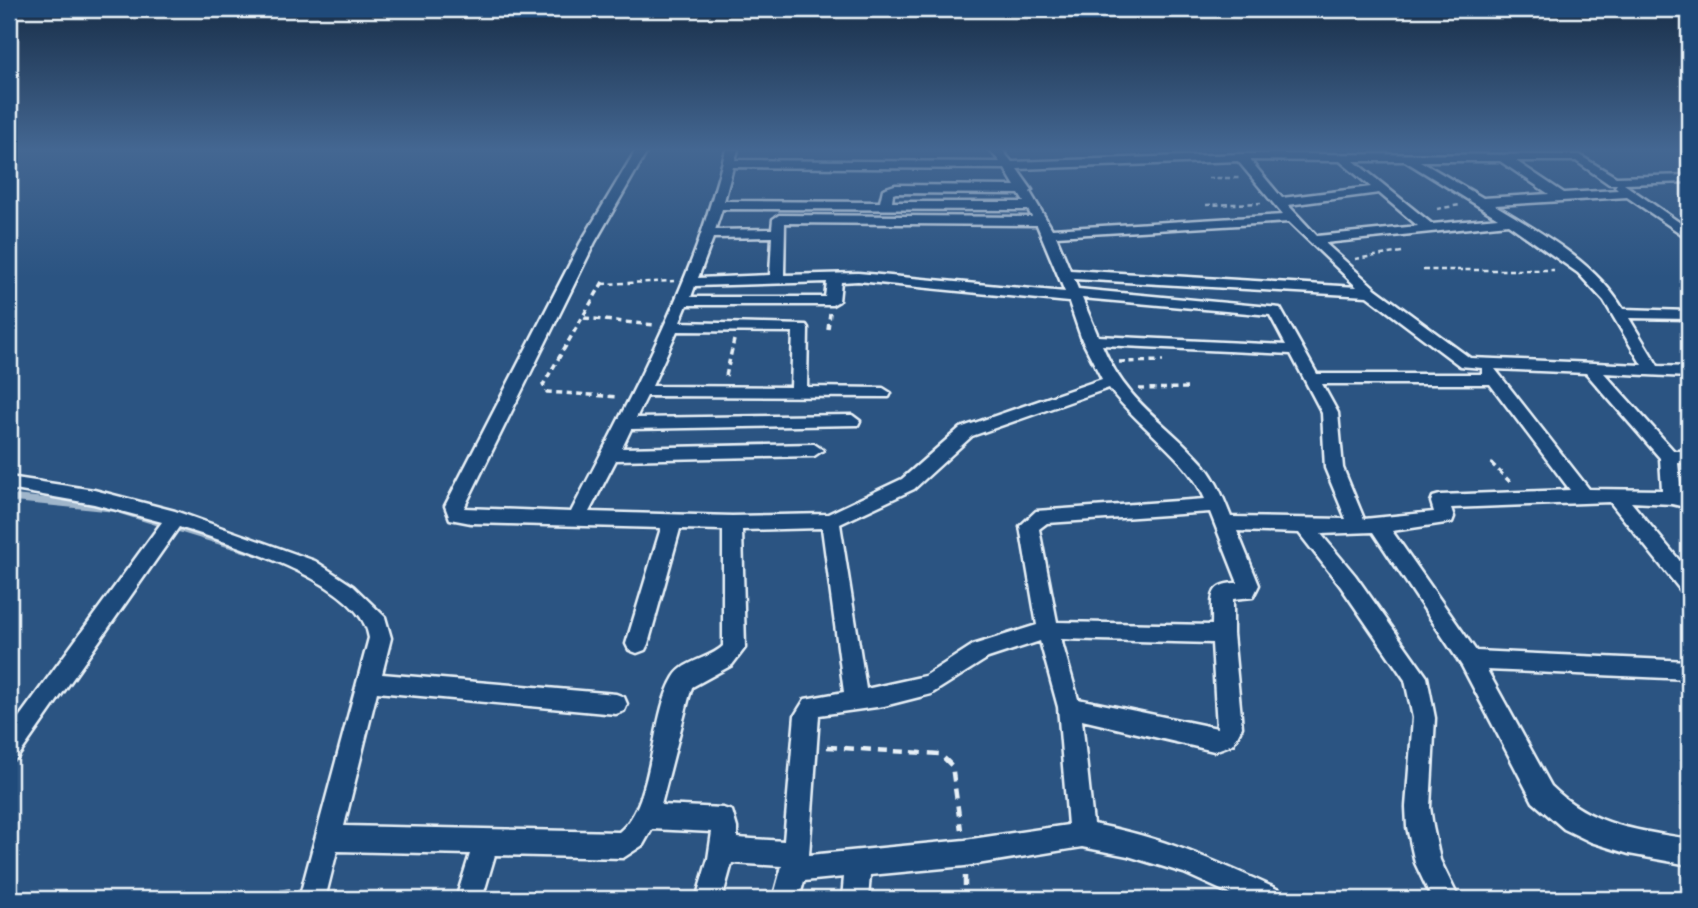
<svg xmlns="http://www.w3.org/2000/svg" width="1698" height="908" font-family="Sriracha,sans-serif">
	<rect width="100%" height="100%" fill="#2b5482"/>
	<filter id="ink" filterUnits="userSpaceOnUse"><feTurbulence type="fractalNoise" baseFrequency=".0143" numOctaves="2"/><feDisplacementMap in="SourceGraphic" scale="14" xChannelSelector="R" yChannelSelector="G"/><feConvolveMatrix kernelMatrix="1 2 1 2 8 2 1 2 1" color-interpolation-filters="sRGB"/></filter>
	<g filter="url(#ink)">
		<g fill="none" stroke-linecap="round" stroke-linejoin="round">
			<!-- stream -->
			<g stroke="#a0b6cb" stroke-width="7">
				<polyline points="9,498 111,508"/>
				<polyline points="122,511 255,552"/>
			</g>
			<!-- minor casing -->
			<g stroke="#e8f1f8" stroke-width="5">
				<path id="minor" d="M636,150H648L595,242L464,508L571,512C616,425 663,338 697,246C708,214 717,183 726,150H738L735,160L1000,162L990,150H1002L1012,162L1241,154L1579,155L1616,177L1689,175V182L1624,184L1689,229V239L1627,197L1495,205C1540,232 1595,262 1623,309L1689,311V319L1629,318L1658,366L1689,367V377L1604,373L1674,451H1689V463H1678L1681,492L1689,494V508L1672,504L1631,502L1689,572V594L1682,592L1610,502L1451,508L1454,517L1452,522L1392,531L1476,651L1689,661V679L1487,670L1551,786C1592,826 1635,830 1689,839V865L1629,854L1591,842L1564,829L1533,802L1462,666L1373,532L1321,534L1355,575L1427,677L1435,718L1430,807L1433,827L1440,860L1459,899H1432L1415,863L1407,827L1406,807L1413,718L1405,680L1341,587L1299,533L1237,531L1259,585L1253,597L1233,599V634L1242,727L1233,744L1214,751L1082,720L1093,824C1160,836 1218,862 1279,890L1283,899H1241L1184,873L1128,856L1082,847L965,866L870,875L868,899H842L844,877L804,881L799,899H773L782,866L732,863L722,899H696L708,859L712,832L652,829L643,845L623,858L495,855L482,899H456L470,854L337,851L325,899H299L369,638C362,581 226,542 179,527L17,758L9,761V731L162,522L94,504L9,489V477L94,490L175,511L315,561L353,586L385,617L391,638L382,674L616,694L624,697L627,704L624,711L616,714L377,692L344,826L619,832C655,804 650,716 674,677C684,660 710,659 723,646V530L680,529L648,644L645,650L637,653L629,650L626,644L661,528L471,523L450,519L445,506L581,242ZM1250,160L1340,161L1371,187L1282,198ZM1238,161L1283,215L1052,229L1030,192L1032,190L1017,169ZM1354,161H1405L1498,218L1432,224ZM1420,161H1500L1549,194L1483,198ZM1516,161H1576L1609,184H1617L1615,187L1618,190L1564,193ZM733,167L1005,169L1015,186L895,185L883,189L880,202L724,201ZM896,193L1019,194L1024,202H892L893,194ZM1379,193L1418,226L1317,236L1288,205ZM722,209L1028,210L1032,217L779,215L773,219L772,229L715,230ZM1289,222L1357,287L1070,270L1056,236ZM785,223L1037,225L1065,292L858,273L784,275ZM1508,224L1578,273L1604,301L1642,365L1470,358L1376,289L1325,243ZM772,237L770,275L698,278L713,238ZM1074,279L1367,296L1460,366L1482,368V374H1317L1280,308L1078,289ZM858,281L1069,302L1082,340L1102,379L960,428L902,479L828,514L732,516L589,512L616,460L814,456L823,450L814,444L622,448L631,429L858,425L860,421L852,415L636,418L647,396L889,397L891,393L883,388L807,387L808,328L806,325L680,322L687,305H832L839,301L841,282ZM827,282L825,297H691L695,286ZM1082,298L1270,315L1286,345L1098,336ZM677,331L793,332L791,387L652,386ZM1102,345L1291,354L1322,413L1325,468L1346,519L1231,517C1224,500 1218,482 1204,465C1165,420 1127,405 1102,345ZM1495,369L1586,373L1660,458L1662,490L1589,489ZM1322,384H1490L1570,490L1440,495L1433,497L1431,502L1434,512L1364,519L1343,468L1338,413ZM1109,388C1136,425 1189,459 1205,499L1036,511L1020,526L1037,625L973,645L925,676L866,689L840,524L914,489L972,436ZM1210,512L1238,583C1206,583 1213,600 1212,625L1057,622L1039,529L1047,523ZM822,528L844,692L805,699L795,715L784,841L737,838V828L732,811L723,808L661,805L689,697L692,687L732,665L745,648L742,530ZM1061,639L1212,643L1217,728L1078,699ZM1040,641L1058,707L1068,825L965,840L809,855L819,715L884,706L931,694L988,658Z"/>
			</g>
			<!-- path-far2 -->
			<g stroke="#e8f1f8" stroke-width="2.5" stroke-dasharray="5 3.5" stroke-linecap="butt">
				<polyline points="1208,178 1241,178"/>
				<polyline points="1206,205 1261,203"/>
				<polyline points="1437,209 1460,205"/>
				<polyline points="1355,259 1402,252"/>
				<polyline points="1423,270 1554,270"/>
				<polyline points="602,284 674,281"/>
			</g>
			<!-- path-far1 -->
			<g stroke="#e8f1f8" stroke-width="3.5" stroke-dasharray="6 4.5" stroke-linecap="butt">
				<polyline points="603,282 543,385 547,392 619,397"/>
				<polyline points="584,318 655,325"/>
				<polyline points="828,329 830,313"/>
				<polyline points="1119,362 1163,361"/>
				<polyline points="726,376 734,340"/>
				<polyline points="1139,389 1187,388"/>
				<polyline points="1491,463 1511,483"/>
			</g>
			<!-- path -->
			<g stroke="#e8f1f8" stroke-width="4.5" stroke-dasharray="10 7" stroke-linecap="butt">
				<polyline points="827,747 940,754 952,766 961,830"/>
				<polyline points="965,876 965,899"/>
				<polyline points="230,899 293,890"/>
			</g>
			<!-- minor -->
			<use href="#minor" fill="#1f4a7a" fill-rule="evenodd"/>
		</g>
	</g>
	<!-- sky -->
	<linearGradient id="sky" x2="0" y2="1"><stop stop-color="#182e48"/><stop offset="0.54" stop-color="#446792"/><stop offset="1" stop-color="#446792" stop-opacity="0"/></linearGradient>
	<rect width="1698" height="277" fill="url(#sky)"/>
	<!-- margin -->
	<rect width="1698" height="908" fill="none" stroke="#1f4a7a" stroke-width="35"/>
	<rect x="18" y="18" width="1663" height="873" fill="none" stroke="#e8f1f8" stroke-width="2.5" filter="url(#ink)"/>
</svg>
